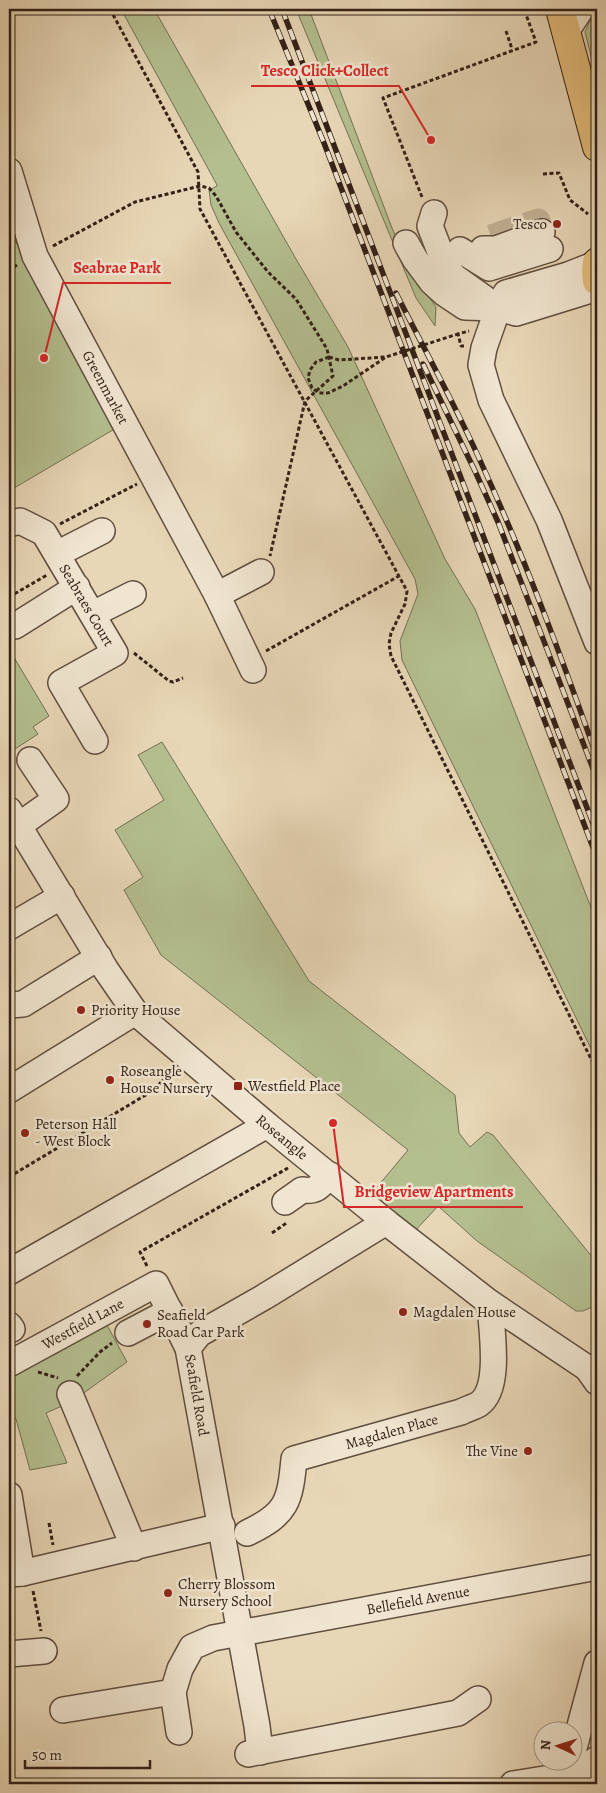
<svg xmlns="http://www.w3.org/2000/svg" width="606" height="1793" font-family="Alegreya,serif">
	<rect width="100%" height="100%" fill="#e8d7b7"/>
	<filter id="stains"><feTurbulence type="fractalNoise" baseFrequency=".004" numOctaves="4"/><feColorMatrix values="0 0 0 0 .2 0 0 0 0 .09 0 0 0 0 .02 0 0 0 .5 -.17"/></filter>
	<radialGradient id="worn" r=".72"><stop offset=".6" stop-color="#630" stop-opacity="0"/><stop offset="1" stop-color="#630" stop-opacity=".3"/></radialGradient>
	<!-- green -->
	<g fill="#b4bf90" stroke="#747054">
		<polygon points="121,9 154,9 296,259 348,347 445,559 475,609 597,923 597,1061 402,660 400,641 418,594 415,579 219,223 211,205 209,190 217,186 217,185"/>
		<polygon points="296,9 309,9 392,228 412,272 436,307 435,326 416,298"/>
		<polygon points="594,16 597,16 597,80 585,32 591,18"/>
		<polygon points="9,233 11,233 118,427 9,491"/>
		<polygon points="9,649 49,716 33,727 38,734 9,753 9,716 13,687 9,680"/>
		<polygon points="162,742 309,981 455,1095 459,1133 470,1147 487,1132 493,1135 597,1263 597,1305 583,1311 576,1311 477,1241 438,1206 413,1233 396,1218 373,1192 408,1150 161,955 124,890 143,877 115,830 164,800 138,755"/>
		<polygon points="101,1314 127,1362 71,1402 46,1413 67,1463 30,1470 16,1419 9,1410 9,1364"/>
	</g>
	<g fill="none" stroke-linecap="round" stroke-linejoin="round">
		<!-- minor-tunnel -->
		<polyline stroke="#c4b297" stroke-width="25" stroke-dasharray="25 12" stroke-linecap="butt" points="491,237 538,221 539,224"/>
		<!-- minor casing -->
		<g stroke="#604e3f" stroke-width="28">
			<g id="minor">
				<polyline points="567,30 581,9"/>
				<path id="s1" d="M9,171L35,256L217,595L253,670"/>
				<polyline points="434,213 430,226 442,257 453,276 498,308"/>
				<polyline points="406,243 415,259 432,282 444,293 465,307 498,308 516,313 597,288"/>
				<polyline points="483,249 496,249 542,232"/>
				<polyline points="460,250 489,268 550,249"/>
				<polyline points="596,264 568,275 506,293 498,308 484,348 481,365 491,400 549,520 597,642"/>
				<path id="s2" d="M9,524L20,521L44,533L115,653L61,683L95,741"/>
				<polyline points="57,554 102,531"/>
				<polyline points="217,595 261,572"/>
				<polyline points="93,614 133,594"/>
				<polyline points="15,626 77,587"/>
				<path id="s3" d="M9,810L106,970L135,1012L267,1125L386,1222L490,1303L587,1368L597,1382"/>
				<polyline points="18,826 56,799 30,760"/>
				<polyline points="9,927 62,896"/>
				<polyline points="9,1005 23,1004 99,957"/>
				<polyline points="9,1090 135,1012"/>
				<path d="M285,1202L302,1190C317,1192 320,1186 330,1175"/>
				<polyline points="9,1272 267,1125"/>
				<polyline points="9,1325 12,1329"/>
				<polyline points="128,1333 170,1311"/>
				<path id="s4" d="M9,1364L156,1284L188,1348"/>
				<polyline points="70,1394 134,1548"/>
				<polyline points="9,1495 22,1573"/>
				<path id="s5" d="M247,1533C287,1514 290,1502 294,1459L461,1412C467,1409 474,1407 479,1404C502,1388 491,1328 490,1303"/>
				<polyline points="9,1574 22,1573 222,1526"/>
				<polyline points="9,1654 44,1651"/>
				<polyline points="173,1692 179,1732"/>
				<path id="s6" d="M63,1710L173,1692L180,1669L192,1647L213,1638L597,1567"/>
				<polyline points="574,1748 597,1663"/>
				<polyline points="260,1752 257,1726 188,1348 199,1334 264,1297 386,1222"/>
				<polyline points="248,1754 458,1713 478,1699"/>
				<polyline points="513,1784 544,1779 565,1779 577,1773 597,1759"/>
			</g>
		</g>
		<!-- major casing -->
		<g stroke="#332017" stroke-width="30">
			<g id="major">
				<polyline points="560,9 597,147"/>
				<polyline points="597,262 596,272 597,281"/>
			</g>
		</g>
		<!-- path -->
		<g stroke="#332017" stroke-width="3" stroke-dasharray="4 2.5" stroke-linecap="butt">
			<polyline points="110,9 198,172 200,209 407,591 405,604 391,633 389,644 391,656 597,1071"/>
			<polyline points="506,31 511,46 511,51"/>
			<polyline points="543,174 559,173 570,200 588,214"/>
			<polyline points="422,197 383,98 536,42 524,9"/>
			<polyline points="53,246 135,202 200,186 209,188 216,196 236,232 268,272 296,299 327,349 333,376 305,401 270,556"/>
			<polyline points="9,270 17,265"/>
			<polyline points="464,346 461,346 458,334 469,331"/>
			<polyline points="329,357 339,360 386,357"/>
			<polyline points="60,524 137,484"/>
			<polyline points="9,597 47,575"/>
			<polyline points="266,651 399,576"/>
			<polyline points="134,653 169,681 173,682 183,678"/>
			<polyline points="9,1177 154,1090 172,1070"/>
			<polyline points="272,1233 288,1222"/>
			<polyline points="147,1266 140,1252 288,1168"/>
			<polyline points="38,1372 58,1378"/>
			<polyline points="77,1376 100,1352 112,1343"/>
			<polyline points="49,1523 53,1545"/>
			<polyline points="33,1591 41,1631"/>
		</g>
		<!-- minor -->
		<use href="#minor" stroke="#f0e5d0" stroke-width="25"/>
		<!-- major -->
		<use href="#major" stroke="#e4bc7c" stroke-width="28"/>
		<!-- rail casing -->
		<g stroke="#332017" stroke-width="5.5">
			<g id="rail">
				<polyline points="269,9 324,143 597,858"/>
				<polyline points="282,9 597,834"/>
				<path d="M396,293C425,351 457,408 483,467C526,561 562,659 597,757"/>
				<polyline points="423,364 475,471 498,522 597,779"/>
			</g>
		</g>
		<!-- rail -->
		<use href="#rail" stroke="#f0e5d0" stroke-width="4" stroke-dasharray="11" stroke-linecap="butt"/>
		<!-- path-bridge -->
		<polyline stroke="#332017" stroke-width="3" stroke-dasharray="4 2.5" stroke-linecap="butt" points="329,357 316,362 310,370 308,378 312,388 319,393 328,393 343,386 386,357 458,334"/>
	</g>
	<!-- markers -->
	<g fill="#8f2418" stroke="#f0e5d0" stroke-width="2">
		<circle cx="557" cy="224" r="5"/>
		<circle cx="81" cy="1010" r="5"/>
		<circle cx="110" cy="1080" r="5"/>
		<rect x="233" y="1081" width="10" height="10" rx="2.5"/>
		<circle cx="25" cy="1133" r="5"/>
		<circle cx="403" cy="1312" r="5"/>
		<circle cx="147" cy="1324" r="5"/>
		<circle cx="528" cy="1451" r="5"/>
		<circle cx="168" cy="1593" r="5"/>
	</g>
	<g text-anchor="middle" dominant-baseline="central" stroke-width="5" stroke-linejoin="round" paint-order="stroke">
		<!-- poi labels -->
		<g font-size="15" fill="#332017" stroke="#f0e5d0" text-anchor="start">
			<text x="547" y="224" text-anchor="end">Tesco</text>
			<text x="91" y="1010">Priority House</text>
			<text x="120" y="1071">Roseangle<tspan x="120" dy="17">House Nursery</tspan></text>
			<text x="248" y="1086">Westfield Place</text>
			<text x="35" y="1124">Peterson Hall<tspan x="35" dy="17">- West Block</tspan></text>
			<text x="413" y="1312">Magdalen House</text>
			<text x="157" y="1315">Seafield<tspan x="157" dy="17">Road Car Park</tspan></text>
			<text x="518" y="1451" text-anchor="end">The Vine</text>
			<text x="178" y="1584">Cherry Blossom<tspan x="178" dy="17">Nursery School</tspan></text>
		</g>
		<!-- street labels -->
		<g font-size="15" fill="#332017" stroke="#f0e5d0">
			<text stroke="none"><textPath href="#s1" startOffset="238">Greenmarket</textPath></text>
			<text stroke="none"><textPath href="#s2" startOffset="122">Seabraes Court</textPath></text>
			<text stroke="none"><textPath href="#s3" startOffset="431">Roseangle</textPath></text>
			<text stroke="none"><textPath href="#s4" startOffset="84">Westfield Lane</textPath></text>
			<text transform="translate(197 1395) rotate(80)">Seafield Road</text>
			<text stroke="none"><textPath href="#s5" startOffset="196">Magdalen Place</textPath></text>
			<text stroke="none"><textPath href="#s6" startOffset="392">Bellefield Avenue</textPath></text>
		</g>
	</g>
	<!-- callouts -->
	<path fill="none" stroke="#d62828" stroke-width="2" d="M431 140L399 86H251M44 358L63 283H171M333 1123L344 1207H523"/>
	<g fill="#d62828" stroke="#f0e5d0" stroke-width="2">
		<circle cx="431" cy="140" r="5"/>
		<circle cx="44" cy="358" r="5"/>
		<circle cx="333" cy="1123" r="5"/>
	</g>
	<g font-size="16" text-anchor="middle" font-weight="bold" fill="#d62828" stroke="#f0e5d0" stroke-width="5" stroke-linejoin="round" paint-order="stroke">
		<text x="325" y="76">Tesco Click+Collect</text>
		<text x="117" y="273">Seabrae Park</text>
		<text x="434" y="1197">Bridgeview Apartments</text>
	</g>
	<!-- margin -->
	<rect width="606" height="1793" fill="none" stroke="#e8d7b7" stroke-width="30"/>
	<rect x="10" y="10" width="586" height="1773" fill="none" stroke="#332017" stroke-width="2.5"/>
	<rect x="15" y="15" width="576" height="1763" fill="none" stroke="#332017"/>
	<!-- north arrow -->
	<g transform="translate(558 1746) rotate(274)"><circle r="24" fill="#f0e5d0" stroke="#a49686"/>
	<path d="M0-4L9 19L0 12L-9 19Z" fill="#8f2418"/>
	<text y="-8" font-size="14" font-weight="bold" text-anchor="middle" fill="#332017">N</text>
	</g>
	<!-- scale -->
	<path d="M25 1760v8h125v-8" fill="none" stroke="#332017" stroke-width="2.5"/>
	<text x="32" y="1760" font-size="15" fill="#332017" stroke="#f0e5d0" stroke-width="4" paint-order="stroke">50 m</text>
	<rect width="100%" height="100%" filter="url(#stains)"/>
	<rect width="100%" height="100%" fill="url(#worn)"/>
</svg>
